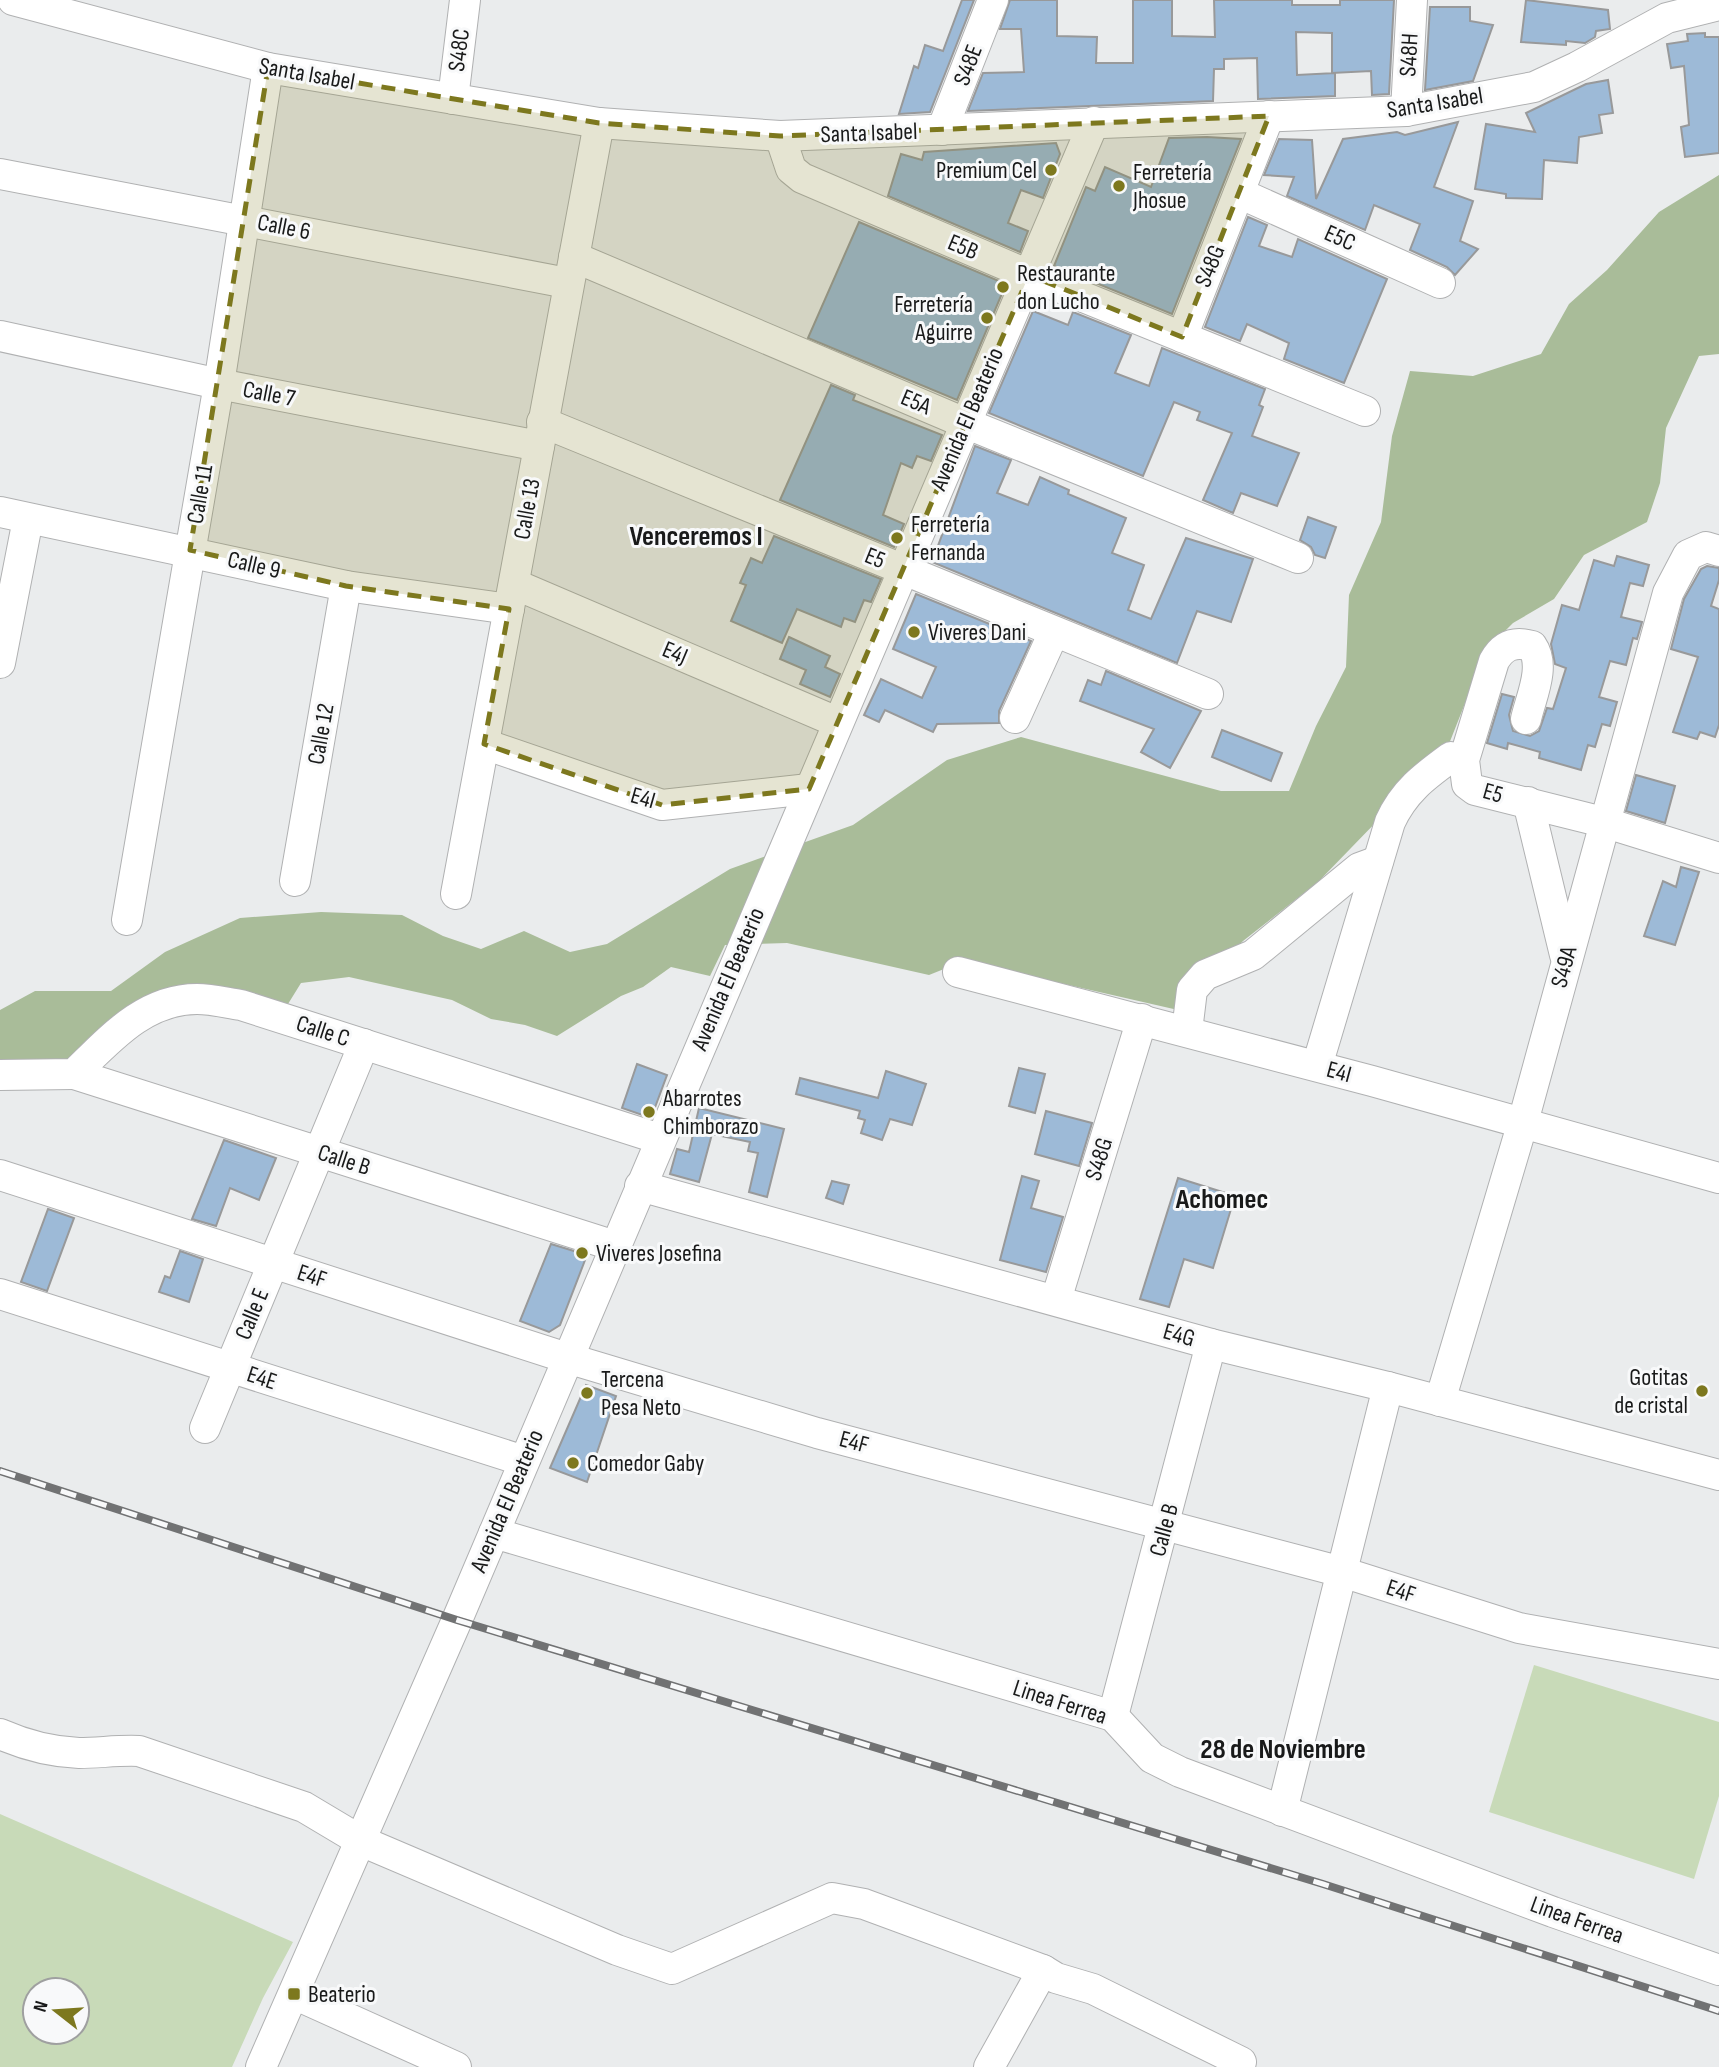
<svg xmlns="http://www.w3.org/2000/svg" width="1719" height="2067" font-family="'Sofia Sans Condensed',sans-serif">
	<rect width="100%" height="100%" fill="#eaeced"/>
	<!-- green -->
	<g fill="#c8dab8" fill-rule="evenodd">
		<polygon points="1534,1665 1719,1722 1719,1796 1694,1879 1489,1812"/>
		<path d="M0,1814L293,1942L263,1998L232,2067H0ZM35,1990H77V2032H35Z"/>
	</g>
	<!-- forest -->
	<polygon fill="#a9bc99" points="1719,175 1719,354 1699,356 1666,428 1660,483 1647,522 1584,555 1554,599 1513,623 1486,650 1447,749 1318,882 1243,941 1178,1010 964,961 929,975 787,943 725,945 710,976 671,967 643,987 621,996 557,1036 525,1025 491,1019 452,1000 349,977 301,983 288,1004 241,993 195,988 64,1065 0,1066 0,1010 35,991 111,991 165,952 240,918 321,912 402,915 443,936 481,949 524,931 570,952 607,944 730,869 853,825 947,760 1021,737 1221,791 1289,791 1316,726 1346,667 1349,595 1381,522 1392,436 1410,371 1473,376 1541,354 1569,304 1607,270 1659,212"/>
	<!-- building -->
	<g fill="#9dbad7" stroke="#98999a" stroke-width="2">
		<polygon points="962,0 974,0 930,112 899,114 914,66 918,68 925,45 943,51"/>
		<polygon points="1010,0 1057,0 1057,36 1097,37 1096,63 1133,63 1133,0 1172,0 1172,36 1215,37 1214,0 1292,0 1292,5 1340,5 1340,0 1394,0 1389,94 1372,95 1371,71 1332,73 1332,33 1296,32 1297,75 1335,73 1335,96 1258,99 1257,58 1224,59 1224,69 1214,69 1213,101 968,111 983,73 1024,72 1021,29 1000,29"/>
		<polygon points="1526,0 1608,10 1610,29 1596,31 1595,37 1585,43 1566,41 1566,45 1521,42"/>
		<polygon points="1430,7 1470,7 1470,21 1493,25 1473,81 1425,90"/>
		<polygon points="1705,33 1705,37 1719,37 1719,153 1685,157 1681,127 1689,125 1684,66 1671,68 1667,44 1688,41 1687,34"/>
		<polygon points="1608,80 1613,113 1599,115 1602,133 1579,137 1577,163 1544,160 1542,199 1506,198 1506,194 1475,189 1486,124 1535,132 1526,113 1586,84"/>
		<polygon points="1458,122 1434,187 1473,201 1460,241 1478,249 1455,275 1447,267 1410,250 1420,224 1374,205 1365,230 1287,196 1294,177 1264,175 1279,139 1312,140 1316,199 1343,139 1397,132 1405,135"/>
		<polygon points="1207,137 1241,139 1172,314 1054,266 1086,187 1095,191 1105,167 1151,187 1169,138"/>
		<polygon points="1056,143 1060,154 1043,198 1021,190 1008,223 1028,231 1020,252 888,196 901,154 922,160 924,152"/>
		<polygon points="1248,217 1267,225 1259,246 1292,257 1298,239 1387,279 1344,383 1284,359 1289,343 1247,324 1240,341 1205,327"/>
		<polygon points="859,222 1006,284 957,400 808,338"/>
		<polygon points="1033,311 1068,325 1073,312 1131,335 1115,373 1149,386 1162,348 1265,389 1259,405 1263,407 1252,436 1299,453 1277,506 1241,493 1233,513 1203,500 1232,433 1197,420 1200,412 1174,402 1143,476 989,413"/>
		<polygon points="831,385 855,395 853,400 942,435 931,461 917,456 912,468 901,463 883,515 904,524 894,547 780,500"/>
		<polygon points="975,446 1011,460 997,493 1028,505 1040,477 1069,490 1068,494 1126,518 1112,553 1144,565 1128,610 1151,619 1186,538 1253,559 1231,622 1197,611 1177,663 932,562"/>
		<polygon points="1308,517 1336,527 1325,558 1315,555 1311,547 1300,540"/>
		<polygon points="774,536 881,579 871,602 864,600 855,622 844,618 841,627 797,609 782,643 731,621 746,585 740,583 751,558 762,563"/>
		<polygon points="1617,556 1649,565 1643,586 1630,583 1621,617 1642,622 1637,639 1633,638 1626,665 1610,661 1599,697 1617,702 1610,726 1602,724 1595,747 1588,745 1581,770 1539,758 1540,752 1508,743 1507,749 1487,743 1502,694 1514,697 1509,715 1513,731 1530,736 1539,731 1547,708 1553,709 1566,668 1555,664 1551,644 1562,605 1579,610 1594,560 1614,566"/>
		<polygon points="1707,566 1719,568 1719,580 1711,606 1719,609 1719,725 1715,737 1700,732 1697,739 1673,732 1698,657 1671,649 1684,599 1701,569"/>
		<polygon points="916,594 1031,641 999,711 999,723 937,724 933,732 885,710 879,722 864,715 881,679 922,698 936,667 893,649"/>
		<polygon points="789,637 830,656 825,667 840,674 830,697 800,684 806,670 780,659"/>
		<polygon points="1106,671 1201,711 1170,768 1141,752 1154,729 1080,701 1088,680 1101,685"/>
		<polygon points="1222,730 1282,753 1271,781 1212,757"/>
		<polygon points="1636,775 1675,786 1665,823 1626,811"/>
		<polygon points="1681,867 1699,872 1675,945 1644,936 1663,881 1676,887"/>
		<polygon points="637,1064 667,1075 651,1118 622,1108"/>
		<polygon points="1019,1068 1045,1074 1035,1113 1009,1106"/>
		<polygon points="886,1071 926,1084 912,1125 890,1119 882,1140 861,1133 865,1120 858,1118 860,1111 796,1094 800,1078 878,1098"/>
		<polygon points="699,1108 784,1129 767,1197 749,1192 758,1153 748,1151 750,1142 712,1134 699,1182 670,1174 677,1149 689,1152"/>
		<polygon points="1046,1111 1092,1123 1079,1166 1035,1154"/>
		<polygon points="224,1140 276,1158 259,1200 230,1188 216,1226 192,1219"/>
		<polygon points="1022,1176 1039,1181 1031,1208 1063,1217 1046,1272 1000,1260"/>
		<polygon points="1178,1178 1235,1196 1213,1268 1184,1259 1169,1307 1140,1299"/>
		<polygon points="832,1181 849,1185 843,1204 826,1198"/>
		<polygon points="48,1209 74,1218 47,1291 21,1282"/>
		<polygon points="551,1244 587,1255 560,1325 549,1332 520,1321"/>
		<polygon points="180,1251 203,1259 189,1302 159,1292 165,1276 170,1278"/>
		<polygon points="586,1385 616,1396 587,1482 550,1468"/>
	</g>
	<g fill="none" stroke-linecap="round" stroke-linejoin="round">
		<!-- minor casing -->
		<g stroke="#b0b1b2" stroke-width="32">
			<g id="minor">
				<polyline points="13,0 268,68 599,123 780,136 1406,111 1534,87 1577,67 1667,18 1719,5"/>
				<polyline points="453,99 465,0"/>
				<polyline points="1406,111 1412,0"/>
				<polyline points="942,130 993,0"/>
				<polyline points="780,136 791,169 802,178 1029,275 1365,411"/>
				<polyline points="0,174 567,283"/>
				<polyline points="1239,193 1440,283"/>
				<polyline points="574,257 965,423 1298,558"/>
				<polyline points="0,336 219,384 539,446"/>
				<polyline points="1182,337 1269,116"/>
				<polyline points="542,422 1208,694"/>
				<polyline points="0,512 346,586 509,609"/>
				<polyline points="514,584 837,722"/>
				<polyline points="0,663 28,519"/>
				<polyline points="1015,718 1054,632"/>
				<path d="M1526,719C1531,697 1546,666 1532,646C1515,641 1503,645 1494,661L1464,760L1467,784L1475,790L1603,822L1719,858"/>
				<polyline points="484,744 662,805 809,789"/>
				<polyline points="1528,802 1565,955"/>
				<polyline points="295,881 346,586"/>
				<polyline points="456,894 599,123"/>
				<polyline points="127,920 219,384 268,68"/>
				<polyline points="958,972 1372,1081 1719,1178"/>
				<polyline points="1187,1031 1192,990 1205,975 1253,955 1359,868 1378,861"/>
				<path d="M1317,1066L1390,822C1404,791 1425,776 1451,757L1464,760"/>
				<polyline points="74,1074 615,1246"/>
				<path d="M0,1075L74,1074C109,1040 144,999 197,999C212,999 227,1003 241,1005L660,1139"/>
				<polyline points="0,1175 567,1358 817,1433 1342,1572 1519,1628 1719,1664"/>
				<polyline points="640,1186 1211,1344 1388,1387 1719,1475"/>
				<polyline points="0,1294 524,1461"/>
				<polyline points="1056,1300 1142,1019"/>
				<polyline points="1440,1401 1523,1122 1668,593 1688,555 1706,547 1719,551"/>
				<polyline points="205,1428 364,1044"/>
				<polyline points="494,1533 1113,1716 1152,1758 1180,1772 1553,1912 1719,1970"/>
				<polyline points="1113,1716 1211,1344"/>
				<path d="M0,1734C25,1745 52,1752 79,1753C99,1753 118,1750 139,1751L304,1807L361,1841L617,1950L672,1969L832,1898L864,1904L1043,1970"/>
				<polyline points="1282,1811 1388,1387"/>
				<polyline points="294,1994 456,2067"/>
				<polyline points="261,2067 457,1620 1094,122"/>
				<polyline points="989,2067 1043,1970 1056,1978 1093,1989 1241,2062"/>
			</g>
		</g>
		<!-- minor -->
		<use href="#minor" stroke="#fff" stroke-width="30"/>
		<!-- rail casing -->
		<g stroke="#717273" stroke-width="8">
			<polyline id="rail" points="0,1471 457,1620 1323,1884 1719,2011"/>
		</g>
		<!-- rail -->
		<use href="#rail" stroke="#f8f9fa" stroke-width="5" stroke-dasharray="16" stroke-linecap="butt"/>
	</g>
	<!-- marked area -->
	<path fill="#7d781e" fill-opacity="0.2" stroke="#7d781e" stroke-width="5" stroke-dasharray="14 9" stroke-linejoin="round" d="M268,68L599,123L780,136L1269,116L1182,337L1029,275L809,789L662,805L484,744L509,609L346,586L190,550Z"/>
	<!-- markers -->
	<g fill="#7d781e" stroke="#f8f9fa" stroke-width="2.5">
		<circle cx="1051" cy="170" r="7"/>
		<circle cx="1119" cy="186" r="7"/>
		<circle cx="1003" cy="287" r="7"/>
		<circle cx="987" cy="318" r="7"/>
		<circle cx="897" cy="538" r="7"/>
		<circle cx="914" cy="632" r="7"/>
		<circle cx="649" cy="1112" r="7"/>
		<circle cx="582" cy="1253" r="7"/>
		<circle cx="1702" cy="1391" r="7"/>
		<circle cx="587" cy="1393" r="7"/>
		<circle cx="573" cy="1463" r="7"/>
		<rect x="287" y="1987" width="14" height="14" rx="3.5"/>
	</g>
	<g text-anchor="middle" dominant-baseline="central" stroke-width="6" stroke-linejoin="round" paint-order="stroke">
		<!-- street labels -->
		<g font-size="24" fill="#191a1a" stroke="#f8f9fa">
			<text transform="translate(459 50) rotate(-83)">S48C</text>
			<text transform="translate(1409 55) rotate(-87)">S48H</text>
			<text transform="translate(968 65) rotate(-69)">S48E</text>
			<text transform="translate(307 74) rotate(10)">Santa Isabel</text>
			<text transform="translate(1435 103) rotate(-9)">Santa Isabel</text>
			<text transform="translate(869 133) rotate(-2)">Santa Isabel</text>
			<text transform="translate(284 227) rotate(11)">Calle 6</text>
			<text transform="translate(1340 238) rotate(24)">E5C</text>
			<text transform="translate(963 247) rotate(23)">E5B</text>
			<text transform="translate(1210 266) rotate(-68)">S48G</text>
			<text transform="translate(269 394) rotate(11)">Calle 7</text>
			<text transform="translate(916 402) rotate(23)">E5A</text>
			<text transform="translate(967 419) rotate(-67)">Avenida El Beaterio</text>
			<text transform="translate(200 494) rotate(-80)">Calle 11</text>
			<text transform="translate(527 509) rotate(-80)">Calle 13</text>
			<text transform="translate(875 558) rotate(22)">E5</text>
			<text transform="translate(254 565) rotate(13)">Calle 9</text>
			<text transform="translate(675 653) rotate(23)">E4J</text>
			<text transform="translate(321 734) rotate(-80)">Calle 12</text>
			<text transform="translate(1493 793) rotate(16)">E5</text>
			<text transform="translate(643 798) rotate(16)">E4I</text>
			<text transform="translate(1564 967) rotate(-75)">S49A</text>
			<text transform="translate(728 979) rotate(-67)">Avenida El Beaterio</text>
			<text transform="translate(323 1031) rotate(18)">Calle C</text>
			<text transform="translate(1339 1072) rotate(15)">E4I</text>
			<text transform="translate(1099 1159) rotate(-73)">S48G</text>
			<text transform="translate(344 1160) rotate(18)">Calle B</text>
			<text transform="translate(312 1276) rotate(18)">E4F</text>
			<text transform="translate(252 1314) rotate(-68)">Calle E</text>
			<text transform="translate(1179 1335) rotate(16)">E4G</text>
			<text transform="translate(262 1378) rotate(18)">E4E</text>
			<text transform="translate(854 1442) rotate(15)">E4F</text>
			<text transform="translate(507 1501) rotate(-67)">Avenida El Beaterio</text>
			<text transform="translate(1164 1530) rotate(-75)">Calle B</text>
			<text transform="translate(1401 1591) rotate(18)">E4F</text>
			<text transform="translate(1060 1702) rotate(18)">Linea Ferrea</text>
			<text transform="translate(1577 1920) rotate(20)">Linea Ferrea</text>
		</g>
		<!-- poi labels -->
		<g font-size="24" fill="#191a1a" stroke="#f8f9fa" text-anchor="start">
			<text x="1037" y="170" text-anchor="end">Premium Cel</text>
			<text x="1133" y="172">Ferretería<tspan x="1133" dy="28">Jhosue</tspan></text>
			<text x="1017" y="273">Restaurante<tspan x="1017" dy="28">don Lucho</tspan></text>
			<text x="973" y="304" text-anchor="end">Ferretería<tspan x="973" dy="28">Aguirre</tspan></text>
			<text x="911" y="524">Ferretería<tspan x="911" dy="28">Fernanda</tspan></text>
			<text x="928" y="632">Viveres Dani</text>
			<text x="663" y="1098">Abarrotes<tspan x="663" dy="28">Chimborazo</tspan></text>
			<text x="596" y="1253">Viveres Josefina</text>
			<text x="1688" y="1377" text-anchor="end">Gotitas<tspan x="1688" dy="28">de cristal</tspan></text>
			<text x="601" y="1379">Tercena<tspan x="601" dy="28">Pesa Neto</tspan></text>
			<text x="587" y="1463">Comedor Gaby</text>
			<text x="308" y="1994">Beaterio</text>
		</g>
		<!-- quarter labels -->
		<g font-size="28" font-weight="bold" fill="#191a1a" stroke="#f8f9fa">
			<text x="696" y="536">Venceremos I</text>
			<text x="1222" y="1199">Achomec</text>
			<text x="1283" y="1749">28 de Noviembre</text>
		</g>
	</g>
	<!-- north arrow -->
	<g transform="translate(56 2011) rotate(287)"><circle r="33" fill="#f8f9fa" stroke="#9fa0a0" stroke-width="2"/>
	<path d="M0-5L12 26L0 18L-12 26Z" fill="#7d781e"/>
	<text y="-10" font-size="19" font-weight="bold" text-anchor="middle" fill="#191a1a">N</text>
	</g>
</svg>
